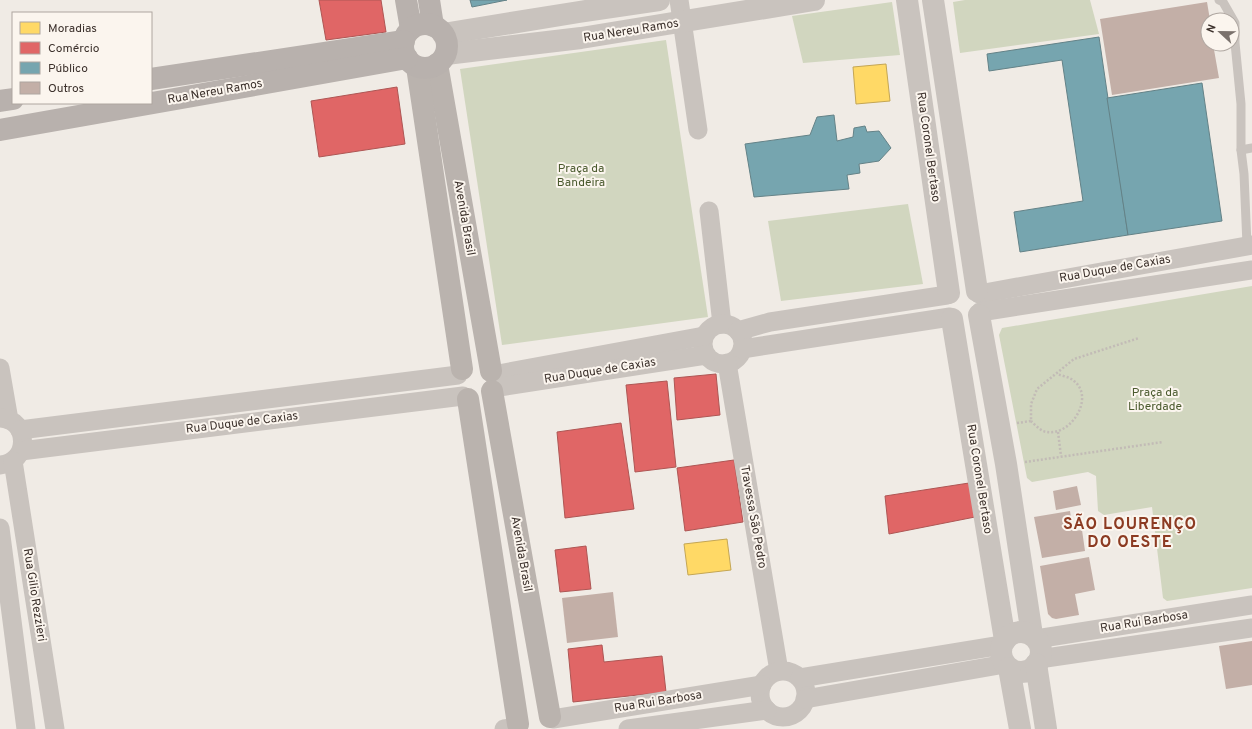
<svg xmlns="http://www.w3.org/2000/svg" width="1252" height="729" font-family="Overpass,sans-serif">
	<rect width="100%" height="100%" fill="#f0ebe5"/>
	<!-- green -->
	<g fill="#d1d6bf">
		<polygon points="965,0 1090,0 1099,34 960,53 953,2"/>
		<polygon points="892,2 900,55 803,63 792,16"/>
		<polygon points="666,40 708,317 502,345 460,69"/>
		<polygon points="908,204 923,284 781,301 768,221"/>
		<polygon points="1252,286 1252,588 1167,601 1163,598 1152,507 1104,515 1098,511 1096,476 1088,472 1032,482 1027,478 999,335 1002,328"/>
	</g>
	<!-- homes -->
	<g fill="#ffd966" stroke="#c4a654">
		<polygon points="886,64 890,101 856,104 853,67"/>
		<polygon points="727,539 731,570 688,575 684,544"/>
	</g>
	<!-- shops -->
	<g fill="#e06666" stroke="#ae5654">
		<polygon points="319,0 381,0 386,32 326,40"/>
		<polygon points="397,87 405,144 319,157 311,101"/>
		<polygon points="716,374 720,415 677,420 674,378"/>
		<polygon points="667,381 676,467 635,472 626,385"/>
		<polygon points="621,423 634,509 565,518 557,432"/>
		<polygon points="734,460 743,522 685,531 677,468"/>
		<polygon points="969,483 975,517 889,534 885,496"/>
		<polygon points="586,546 591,589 560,592 555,550"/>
		<polygon points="602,645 604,662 662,656 666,692 573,702 568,649"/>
	</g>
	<!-- public -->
	<g fill="#76a5af" stroke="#648287">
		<polygon points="470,0 507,0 472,7"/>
		<polygon points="1099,37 1128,235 1020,252 1014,212 1083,201 1062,60 989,71 987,54"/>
		<polygon points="1202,83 1222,221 1128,235 1107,98"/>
		<polygon points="834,115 837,141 853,137 854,128 865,126 867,132 879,131 891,148 879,161 859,164 860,173 847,175 849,189 754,197 745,144 810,135 817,117"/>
	</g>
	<!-- building -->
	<g fill="#c3afa7">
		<polygon points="1207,2 1210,20 1208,20 1208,44 1213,44 1219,78 1112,95 1100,19"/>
		<polygon points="1077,486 1081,505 1056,510 1053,491"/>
		<polygon points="1070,511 1073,531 1082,530 1085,551 1042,558 1034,517"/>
		<polygon points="1089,557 1095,590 1075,594 1079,615 1056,619 1052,618 1048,614 1040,566"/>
		<polygon points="613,592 618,637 567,643 562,598"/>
		<polygon points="1252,641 1252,685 1226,689 1219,646"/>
	</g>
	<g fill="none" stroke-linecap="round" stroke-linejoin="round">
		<!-- path -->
		<g stroke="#c2bbb6" stroke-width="2.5" stroke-dasharray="2 2" stroke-linecap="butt">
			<path d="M1031,421C1034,424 1039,429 1043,431C1069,440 1096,398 1074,381C1070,377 1062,376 1057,374"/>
			<polyline points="1017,423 1031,421 1031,404 1037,389 1074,359 1139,338"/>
			<polyline points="1058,432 1061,456"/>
			<polyline points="1025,462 1163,442"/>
		</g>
		<!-- service -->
		<g stroke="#c9c3be" stroke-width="9">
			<polyline points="1219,0 1223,2 1235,23 1235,43 1241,104 1241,150 1244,174 1247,245"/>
			<polyline points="1241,150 1252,148"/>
		</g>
		<!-- minor -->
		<g stroke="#c9c3be" stroke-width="19">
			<polyline points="679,0 698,130"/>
			<polyline points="709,211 722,324"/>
			<polyline points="979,294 1252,245"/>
			<polyline points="980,312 1252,270"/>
			<circle cx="723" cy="344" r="20"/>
			<polyline points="738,331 770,322 947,295"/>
			<polyline points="742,349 950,317"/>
			<polyline points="727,363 779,671"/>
			<polyline points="0,368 9,420"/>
			<polyline points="493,375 704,336"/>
			<polyline points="493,388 706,355"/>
			<path d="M0,418C30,419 30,463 0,465"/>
			<polyline points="20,430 458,375"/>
			<polyline points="21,451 463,396"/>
			<polyline points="13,461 55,729"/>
			<polyline points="0,528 26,729"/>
			<polyline points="1036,639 1252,605"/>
			<polyline points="1039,659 1252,628"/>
			<circle cx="783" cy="694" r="23"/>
			<polyline points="800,678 1002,645"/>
			<polyline points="805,699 1005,664"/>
			<polyline points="553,719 762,685"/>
			<polyline points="504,729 517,727"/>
			<polyline points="628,729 767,710"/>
		</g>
		<!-- tertiary -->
		<g stroke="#c9c3be" stroke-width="22">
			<polyline points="907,0 949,293"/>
			<polyline points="933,0 977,291"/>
			<polyline points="443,34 579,12 659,0"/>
			<polyline points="446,54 581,38 814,0"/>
			<polyline points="979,315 1006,464 1032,635"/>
			<polyline points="952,319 1005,640"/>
			<circle cx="1021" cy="652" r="20"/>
			<polyline points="1036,664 1046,729"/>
			<polyline points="1009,668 1020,729"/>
		</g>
		<!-- secondary -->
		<g stroke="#bab3ae" stroke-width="22">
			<polyline points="437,64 491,371"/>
			<polyline points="417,67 462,369"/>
			<polyline points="492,391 550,717"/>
			<polyline points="468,399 518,724"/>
		</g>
		<!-- primary -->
		<g stroke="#b8b1ad" stroke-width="22">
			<polyline points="406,0 411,29"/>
			<polyline points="429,0 433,26"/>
			<circle cx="425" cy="46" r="22"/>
			<polyline points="151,79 404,41"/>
			<polyline points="0,101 13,99"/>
			<polyline points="0,130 407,58"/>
		</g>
	</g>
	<g text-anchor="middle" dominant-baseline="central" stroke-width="4" stroke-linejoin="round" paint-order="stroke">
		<!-- street labels -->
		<g font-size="12" fill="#3b302b" stroke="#fbf5ee">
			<text transform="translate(631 31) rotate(-9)">Rua Nereu Ramos</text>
			<text transform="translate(215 92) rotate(-10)">Rua Nereu Ramos</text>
			<text transform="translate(928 147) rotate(82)">Rua Coronel Bertaso</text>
			<text transform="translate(464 218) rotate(80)">Avenida Brasil</text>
			<text transform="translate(1115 269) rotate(-10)">Rua Duque de Caxias</text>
			<text transform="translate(600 371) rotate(-9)">Rua Duque de Caxias</text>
			<text transform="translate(242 423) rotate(-7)">Rua Duque de Caxias</text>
			<text transform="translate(979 479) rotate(81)">Rua Coronel Bertaso</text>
			<text transform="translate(753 517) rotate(80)">Travessa São Pedro</text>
			<text transform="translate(521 554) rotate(80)">Avenida Brasil</text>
			<text transform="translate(34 595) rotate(81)">Rua Gilio Rezzieri</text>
			<text transform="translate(1144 622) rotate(-9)">Rua Rui Barbosa</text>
			<text transform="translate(658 702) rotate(-9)">Rua Rui Barbosa</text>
		</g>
		<!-- park labels -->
		<g font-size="12" fill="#4a5a2e" stroke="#fbf5ee">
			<text x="581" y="169">Praça da<tspan x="581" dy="14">Bandeira</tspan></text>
			<text x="1155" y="393">Praça da<tspan x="1155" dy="14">Liberdade</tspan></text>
		</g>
		<!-- district labels -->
		<g font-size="16" font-weight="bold" letter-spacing="1" fill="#8c3b22" stroke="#fbf5ee">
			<text x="1130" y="525">SÃO LOURENÇO<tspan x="1130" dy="18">DO OESTE</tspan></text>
		</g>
	</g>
	<!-- legend -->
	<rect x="12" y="12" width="140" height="92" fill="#fbf5ee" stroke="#aea6a0"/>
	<rect x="20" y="22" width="20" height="12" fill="#ffd966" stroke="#aea6a0"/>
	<text x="48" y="32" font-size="12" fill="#3b302b">Moradias</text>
	<rect x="20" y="42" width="20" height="12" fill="#e06666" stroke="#aea6a0"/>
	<text x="48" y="52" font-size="12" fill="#3b302b">Comércio</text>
	<rect x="20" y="62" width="20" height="12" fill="#76a5af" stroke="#aea6a0"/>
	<text x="48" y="72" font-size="12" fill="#3b302b">Público</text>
	<rect x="20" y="82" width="20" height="12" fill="#c3afa7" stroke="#aea6a0"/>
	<text x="48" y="92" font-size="12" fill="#3b302b">Outros</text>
	<!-- north arrow -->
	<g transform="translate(1220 32) rotate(292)"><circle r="19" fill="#fbf5ee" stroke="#aea6a0"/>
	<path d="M0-3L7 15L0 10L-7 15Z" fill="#7a716c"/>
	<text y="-6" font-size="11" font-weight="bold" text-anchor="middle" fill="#3b302b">N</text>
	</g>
</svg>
